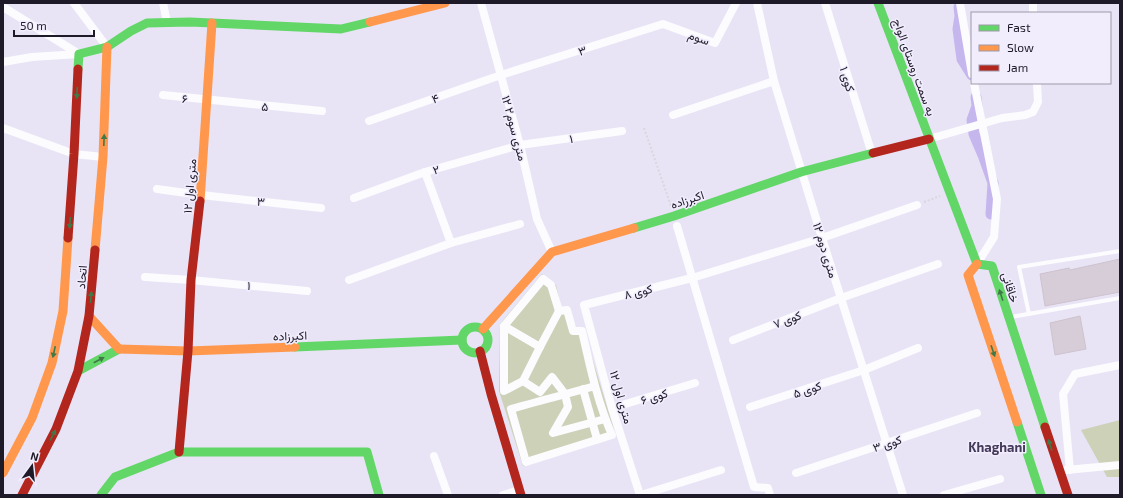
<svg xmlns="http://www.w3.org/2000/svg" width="1123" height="498" font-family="'Exo 2',Vazirmatn,sans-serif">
	<rect width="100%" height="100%" fill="#e8e4f6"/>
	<!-- green -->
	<g fill="#ccd1b8">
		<polygon points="542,274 556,285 561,307 569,307 576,327 583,328 616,436 523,466 499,391 500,324"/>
		<polygon points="1120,420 1120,477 1107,477 1081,430"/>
	</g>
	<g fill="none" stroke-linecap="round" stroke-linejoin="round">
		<!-- canal -->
		<g stroke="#c6b6ee" stroke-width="11">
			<polyline points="959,7 960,16 958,29 962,59 972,75"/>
			<polyline points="976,97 977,106 972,120 974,134 983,155 993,183 991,214"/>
		</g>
	</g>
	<!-- building -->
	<g fill="#d6cdd8" stroke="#cec3ce">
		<polygon points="1120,259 1120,292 1045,306 1040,274 1069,268 1070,270"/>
		<polygon points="1080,316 1086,349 1055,355 1050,323"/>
	</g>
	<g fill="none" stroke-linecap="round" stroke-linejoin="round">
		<!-- path -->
		<g stroke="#d9d7dd" stroke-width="2" stroke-dasharray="2 2" stroke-linecap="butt">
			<polyline points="644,128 671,206"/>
			<polyline points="924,202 940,196"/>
		</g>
		<!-- lane -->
		<g stroke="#fcfbfe" stroke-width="4">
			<polyline points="1029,314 1019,267 1120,251"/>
			<polyline points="1011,317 1120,298"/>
		</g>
		<!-- street -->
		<g stroke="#fcfbfe" stroke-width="8">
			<polyline points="74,3 107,47"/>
			<polyline points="163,3 167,22"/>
			<polyline points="481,3 520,145 537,219 552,252"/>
			<polyline points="757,3 774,81 822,238 903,495"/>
			<polyline points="825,3 872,154"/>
			<polyline points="960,3 972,74"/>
			<polyline points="1033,3 1033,13"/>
			<polyline points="3,7 79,54"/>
			<polyline points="3,62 32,57 79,54"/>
			<polyline points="974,83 997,199 994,237 977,264"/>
			<polyline points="163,95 322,111"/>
			<polyline points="673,115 774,81"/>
			<polyline points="369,121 501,75 663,24 715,43 736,3"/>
			<polyline points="3,128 74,154 103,157"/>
			<polyline points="929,139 1002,118 1025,115 1033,112 1038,102 1037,83"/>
			<polyline points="425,172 451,243"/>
			<polyline points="157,189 201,195 321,208"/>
			<polyline points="354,198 425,172 520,145 622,131"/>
			<polyline points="677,226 754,487 768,488 770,495"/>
			<polyline points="145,277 191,280 307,291"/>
			<polyline points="349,280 451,243 520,224"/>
			<polyline points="504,326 504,391 523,381"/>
			<polyline points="733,340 841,298 938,264"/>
			<polyline points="540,347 504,326 543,279 551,285 559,311"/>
			<path d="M595,386C567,394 539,401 511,409L526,462L612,435C597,401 590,366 582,331H573L567,310L559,311L540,347L523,381L540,392L552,377L565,394L568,407L553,433L605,419"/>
			<polyline points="583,389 597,439"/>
			<polyline points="750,407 864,370 918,348"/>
			<polyline points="612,408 695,383"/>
			<polyline points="434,456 448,495"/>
			<polyline points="1066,470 1120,465"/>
			<polyline points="1070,470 1063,394 1075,374 1120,365"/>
			<polyline points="796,473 977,413"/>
			<polyline points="503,495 520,490"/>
			<polyline points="640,495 612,408 584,305 692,278 822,238 917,205"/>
			<polyline points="641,495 721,470"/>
			<polyline points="944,495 1000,479"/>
		</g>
		<!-- fast -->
		<g stroke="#63d668" stroke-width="9">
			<polyline points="878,3 977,264"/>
			<polyline points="78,69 79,54 107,47 131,31 147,23 190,22 341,29 370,22"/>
			<polyline points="634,228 674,216 801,172 873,153"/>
			<polyline points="977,264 992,266 1045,427"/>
			<circle cx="475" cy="340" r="13"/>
			<polyline points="295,347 462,340"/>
			<polyline points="78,371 119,349"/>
			<polyline points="1017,422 1041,495"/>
			<polyline points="101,495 115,477 179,452 367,452 379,495"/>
		</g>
		<!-- slow -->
		<g stroke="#ff974d" stroke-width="9">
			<polyline points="370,22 445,3"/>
			<polyline points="200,201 212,23"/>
			<polyline points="95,250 103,157 107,47"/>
			<polyline points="977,264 968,275 1017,422"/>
			<polyline points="89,316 119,349"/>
			<polyline points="483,329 552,252 634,228"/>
			<polyline points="119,349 188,351 295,347"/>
			<polyline points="3,473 32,418 52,363 63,311 68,238"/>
		</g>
		<!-- jam -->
		<g stroke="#b3261e" stroke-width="9">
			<polyline points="873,153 929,139"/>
			<polyline points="68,238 74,154 78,69"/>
			<polyline points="480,351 491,394 521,495"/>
			<polyline points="1045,427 1068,495"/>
			<polyline points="179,452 188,351 191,280 200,201"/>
			<polyline points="22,495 56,429 78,371 89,316 95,250"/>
		</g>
	</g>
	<!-- one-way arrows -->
	<defs><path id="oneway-solid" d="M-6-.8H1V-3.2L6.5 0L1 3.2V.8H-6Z"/></defs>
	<g fill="#407848">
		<use href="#oneway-solid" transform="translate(77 93) rotate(93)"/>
		<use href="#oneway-solid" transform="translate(104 140) rotate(-88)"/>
		<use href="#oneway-solid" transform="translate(70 223) rotate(94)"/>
		<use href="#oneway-solid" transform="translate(1001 295) rotate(-108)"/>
		<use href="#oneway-solid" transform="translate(91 297) rotate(-85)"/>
		<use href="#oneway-solid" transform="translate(993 351) rotate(71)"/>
		<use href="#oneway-solid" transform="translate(54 352) rotate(102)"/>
		<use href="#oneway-solid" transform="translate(99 360) rotate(-28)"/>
		<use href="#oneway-solid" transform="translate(53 435) rotate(-63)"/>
		<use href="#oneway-solid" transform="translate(1050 445) rotate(-108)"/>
	</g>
	<g text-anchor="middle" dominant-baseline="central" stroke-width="3" stroke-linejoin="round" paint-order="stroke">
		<!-- street labels -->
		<g font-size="12" fill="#1e1a28" stroke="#f1edfd">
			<text transform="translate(699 37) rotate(19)">سوم</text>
			<text transform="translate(582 50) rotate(-17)">۳</text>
			<text transform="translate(915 67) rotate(70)">به سمت روستای الواج</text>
			<text transform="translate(848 79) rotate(73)">کوی ۱</text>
			<text transform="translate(185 98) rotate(6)">۶</text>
			<text transform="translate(435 98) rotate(-19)">۴</text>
			<text transform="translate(265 106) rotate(6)">۵</text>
			<text transform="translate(515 128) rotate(75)">۱۲ متری سوم۲</text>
			<text transform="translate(571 138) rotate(-8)">۱</text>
			<text transform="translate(436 169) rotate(-16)">۲</text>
			<text transform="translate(189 186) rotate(-85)">۱۲ متری اول</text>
			<text transform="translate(687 199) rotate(-18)">اکبرزاده</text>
			<text transform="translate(261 201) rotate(6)">۳</text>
			<text transform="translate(826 250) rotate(73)">۱۲ متری دوم</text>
			<text transform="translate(81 277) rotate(-85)">اتحاد</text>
			<text transform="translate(249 285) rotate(6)">۱</text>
			<text transform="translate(1011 287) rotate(72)">خاقانی</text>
			<text transform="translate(638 291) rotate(-14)">کوی ۸</text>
			<text transform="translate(787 319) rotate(-21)">کوی ۷</text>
			<text transform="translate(290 335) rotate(-2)">اکبرزاده</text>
			<text transform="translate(807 389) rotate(-18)">کوی ۵</text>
			<text transform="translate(654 396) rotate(-17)">کوی ۶</text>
			<text transform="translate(622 397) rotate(74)">۱۲ متری اول</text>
			<text transform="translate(887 443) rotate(-18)">کوی ۳</text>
		</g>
		<!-- neighbourhood labels -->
		<g font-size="13" font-weight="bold" fill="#443a5a" stroke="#f1edfd">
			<text x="997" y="447">Khaghani</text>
		</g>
	</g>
	<!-- border -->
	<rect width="1123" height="498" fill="none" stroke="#1e1a28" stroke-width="8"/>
	<!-- legend -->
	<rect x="971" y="12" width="140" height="72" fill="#f1edfd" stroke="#9d99a8"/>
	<rect x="979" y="25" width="20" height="6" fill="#63d668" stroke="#9d99a8"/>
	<text x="1007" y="32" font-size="12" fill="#1e1a28">Fast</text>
	<rect x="979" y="45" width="20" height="6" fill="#ff974d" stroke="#9d99a8"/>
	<text x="1007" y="52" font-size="12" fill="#1e1a28">Slow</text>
	<rect x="979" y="65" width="20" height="6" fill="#b3261e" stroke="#9d99a8"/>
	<text x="1007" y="72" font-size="12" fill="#1e1a28">Jam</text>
	<!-- north arrow -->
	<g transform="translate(32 466) rotate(15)" stroke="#f1edfd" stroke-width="3" paint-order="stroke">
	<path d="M0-3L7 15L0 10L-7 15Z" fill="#1e1a28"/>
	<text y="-6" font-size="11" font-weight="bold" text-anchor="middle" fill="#1e1a28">N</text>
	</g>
	<!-- scale -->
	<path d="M14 30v6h80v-6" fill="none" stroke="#1e1a28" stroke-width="2"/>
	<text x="20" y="30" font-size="12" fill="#1e1a28" stroke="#f1edfd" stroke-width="3" paint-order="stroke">50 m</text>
</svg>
